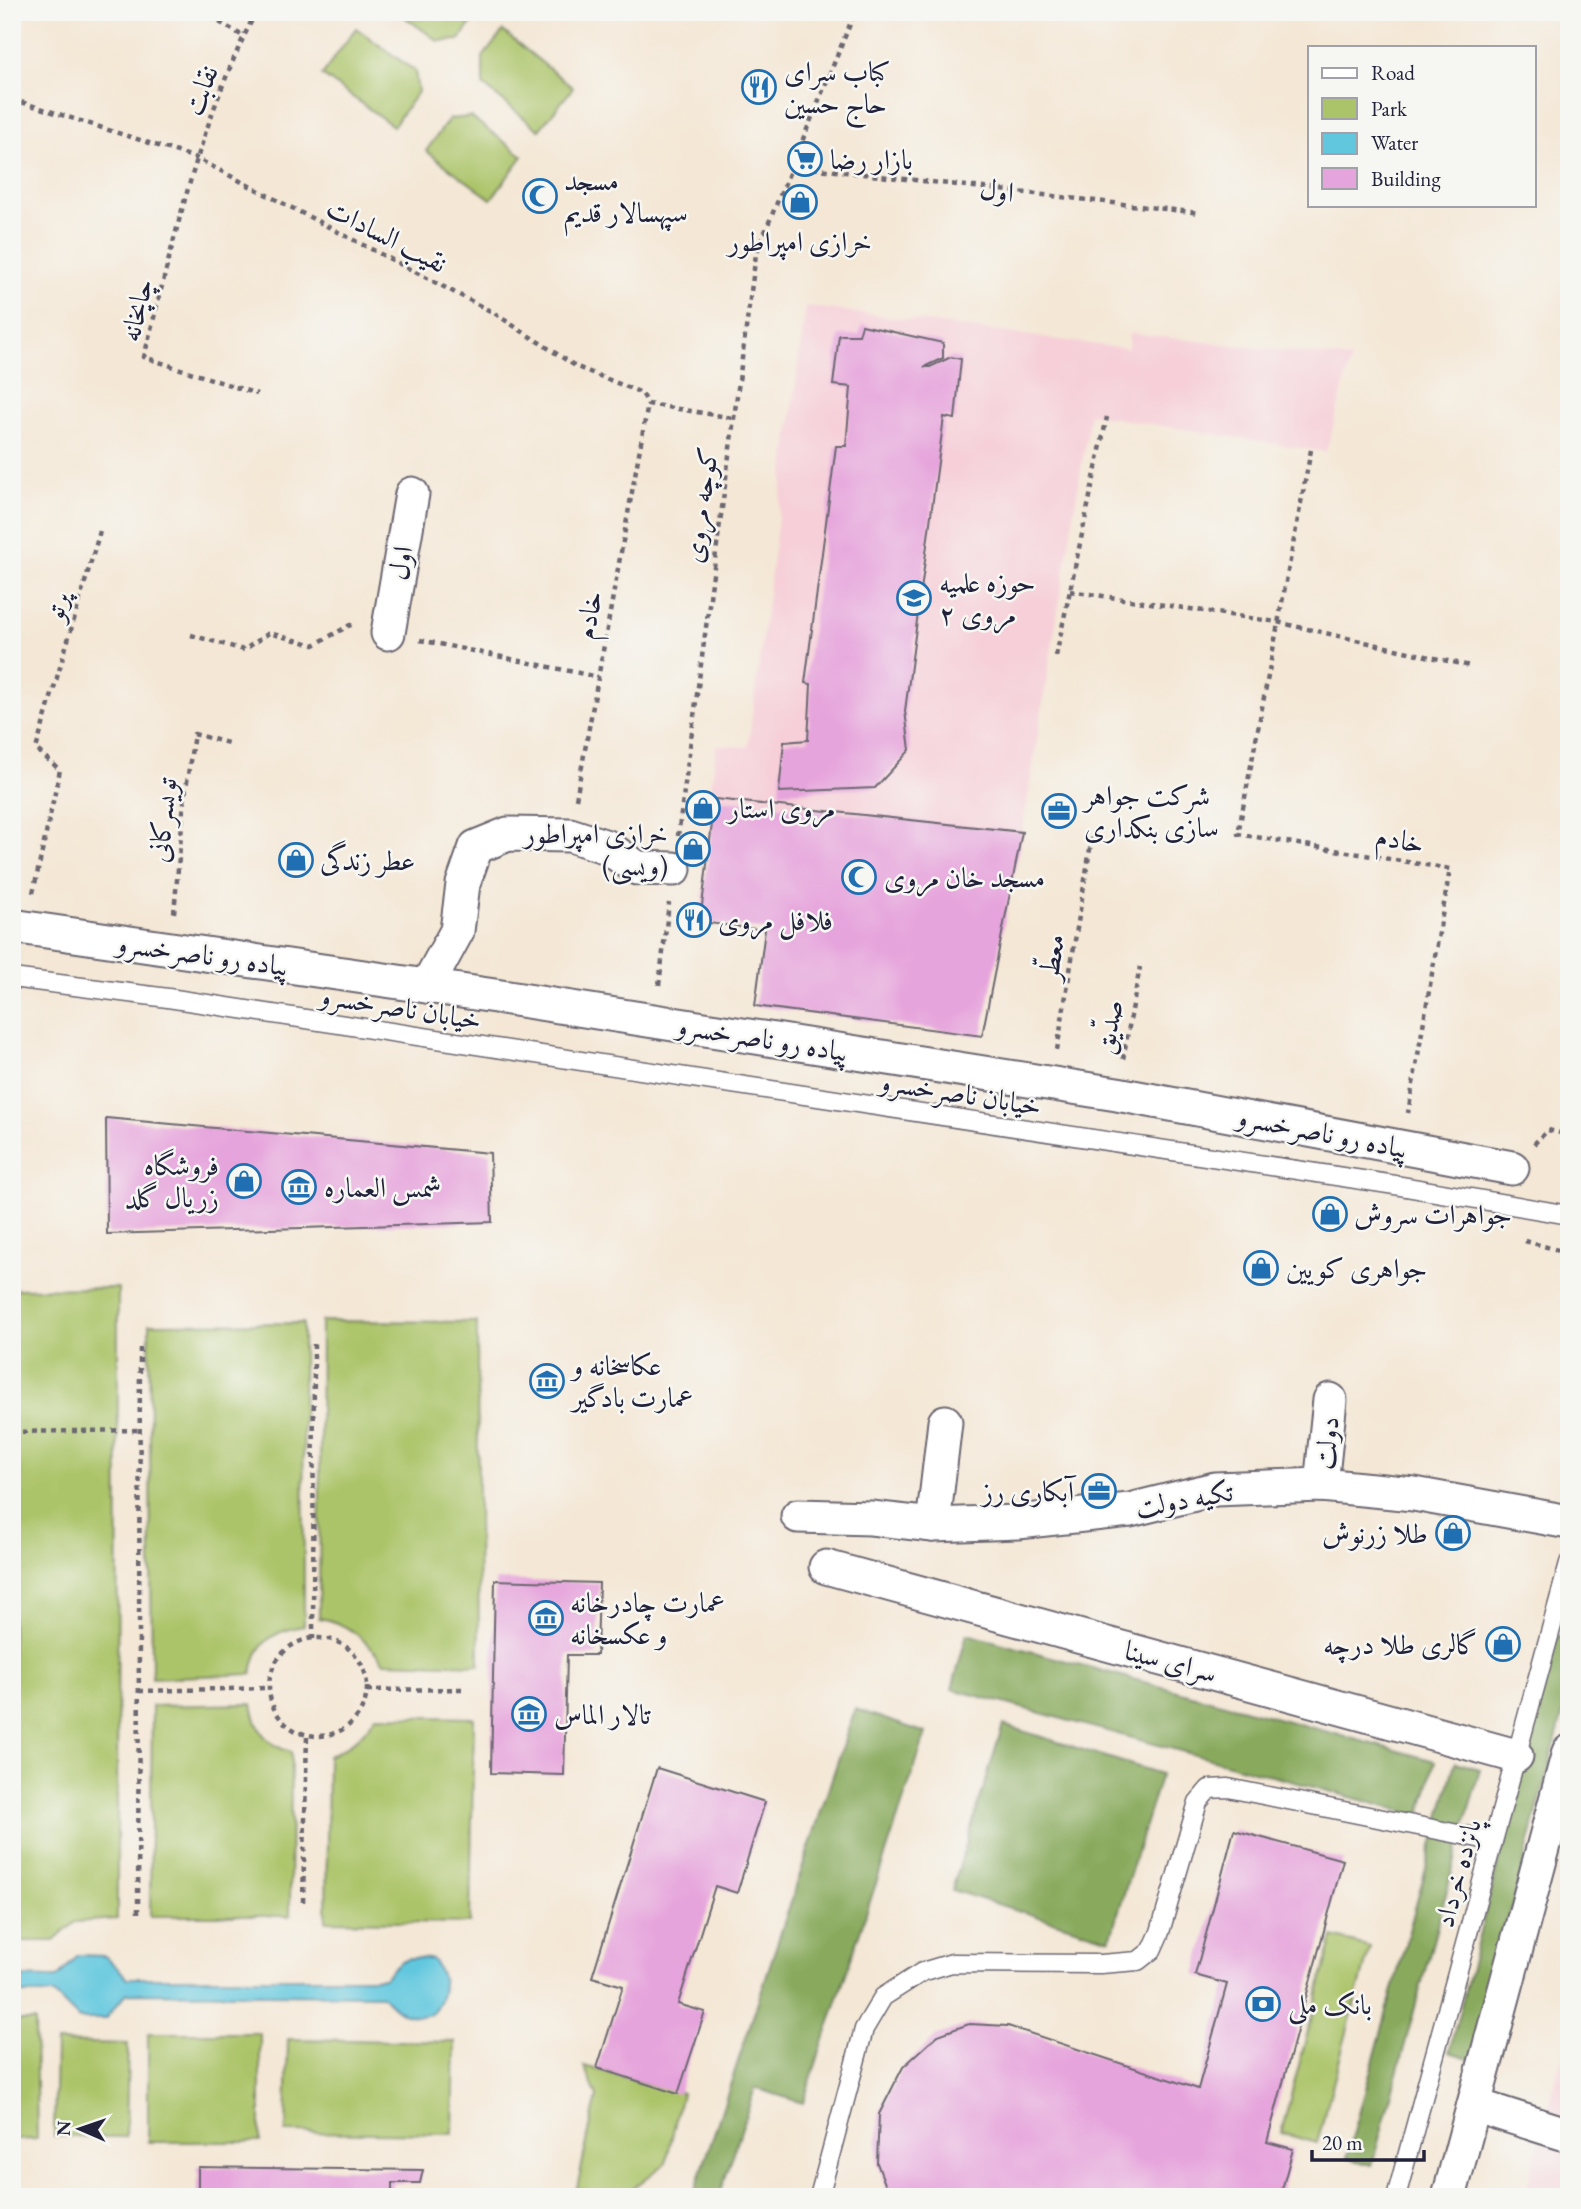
<svg xmlns="http://www.w3.org/2000/svg" width="1581" height="2209" font-family="'EB Garamond',Amiri,serif">
	<rect width="100%" height="100%" fill="#f6f6f2"/>
	<filter id="ink" filterUnits="userSpaceOnUse"><feTurbulence type="fractalNoise" baseFrequency=".0143" numOctaves="2"/><feDisplacementMap in="SourceGraphic" scale="14" xChannelSelector="R" yChannelSelector="G"/><feConvolveMatrix kernelMatrix="1 2 1 2 8 2 1 2 1" color-interpolation-filters="sRGB"/></filter>
	<filter id="wash" filterUnits="userSpaceOnUse"><feTurbulence type="fractalNoise" baseFrequency=".00686" numOctaves="4" result="noise"/><feDisplacementMap in="SourceGraphic" scale="28" xChannelSelector="R" yChannelSelector="G"/><feGaussianBlur stdDeviation="1.57" result="paint"/><feColorMatrix in="noise" values="0 0 0 0 0 0 0 0 0 0 0 0 0 0 0 0 0 1.4 0 .05"/><feComposite in="paint" operator="in"/></filter>
	<g filter="url(#wash)">
		<rect width="100%" height="100%" fill="#f4e7d5"/>
		<!-- built -->
		<g fill="#f6cfd8">
			<polygon points="806,306 1128,349 1129,333 1351,359 1326,452 1090,414 1022,832 710,799 716,745 748,747"/>
			<polygon points="1569,2032 1569,2197 1524,2197"/>
		</g>
		<!-- green -->
		<g fill="#acc469" stroke="#677352" stroke-width="2">
			<polygon points="398,12 479,12 459,40 438,41"/>
			<polygon points="356,28 415,71 418,92 393,126 322,75"/>
			<polygon points="503,31 573,88 539,130 483,85 483,57"/>
			<polygon points="471,117 523,156 491,199 426,151 449,119"/>
			<polygon points="118,1288 117,1919 75,1922 54,1941 12,1941 12,1289"/>
			<path d="M321,1321L477,1322L479,1665L384,1662C365,1640 348,1622 319,1618Z"/>
			<path d="M303,1323L304,1626C273,1631 256,1642 252,1674L152,1678L149,1324Z"/>
			<path d="M252,1704C256,1730 266,1745 291,1752L290,1916H150L152,1706Z"/>
			<path d="M376,1716L474,1718L470,1923L326,1921L328,1756C352,1746 361,1737 376,1716Z"/>
			<polygon points="1333,1937 1370,1947 1317,2143 1281,2133"/>
			<polygon points="12,2021 35,2021 37,2139 12,2140"/>
			<rect x="148" y="2033" width="112" height="109"/>
			<polygon points="288,2039 455,2042 453,2134 286,2132"/>
			<polygon points="56,2042 128,2044 126,2137 54,2136"/>
			<polygon points="584,2066 682,2093 666,2163 622,2197 575,2197 597,2096"/>
		</g>
		<!-- forest -->
		<g fill="#89aa5d" stroke="#56664c" stroke-width="2">
			<polygon points="967,1634 1435,1761 1420,1816 952,1689"/>
			<polygon points="1557,1636 1569,1638 1569,1690 1472,2059 1449,2052"/>
			<polygon points="855,1709 926,1733 803,2103 755,2088 719,2197 693,2197"/>
			<polygon points="1003,1725 1161,1774 1110,1939 952,1890"/>
			<polygon points="1455,1762 1480,1769 1372,2165 1347,2158"/>
		</g>
		<!-- water -->
		<path fill="#61c7de" stroke="#42748c" stroke-width="2" d="M78,1955L105,1956L128,1978H384C398,1959 409,1954 433,1960C447,1980 446,1995 431,2014C408,2020 396,2012 382,1995L127,1993L105,2019H79L54,1994H12V1977L57,1978Z"/>
		<g id="blocks">
			<!-- building -->
			<g fill="#e6a4dc">
				<polygon points="862,325 943,343 943,358 924,367 930,367 951,357 961,359 955,419 944,417 905,711 910,750 875,788 779,792 784,742 808,740 811,684 805,683 836,446 846,446 851,387 833,385 839,335 859,335"/>
				<polygon points="715,799 1022,832 982,1036 755,1006 765,930 700,922"/>
				<polygon points="106,1118 490,1153 492,1222 107,1234"/>
				<polygon points="495,1580 599,1583 597,1655 567,1655 564,1775 491,1773"/>
				<polygon points="657,1768 765,1802 737,1893 715,1886 678,2004 705,2012 678,2094 597,2068 623,1986 592,1977"/>
				<polygon points="1234,1830 1343,1860 1267,2142 1293,2149 1280,2197 890,2197 877,2163 879,2114 903,2067 938,2035 969,2024 1008,2026 1198,2089 1227,1984 1195,1975"/>
				<polygon points="198,2167 423,2170 420,2183 392,2183 392,2197 198,2197"/>
			</g>
		</g>
	</g>
	<g filter="url(#ink)">
		<use href="#blocks" fill-opacity="0" stroke="#6c6771" stroke-width="2"/>
		<g fill="none" stroke-linecap="round" stroke-linejoin="round">
			<!-- lane casing -->
			<g stroke="#6c6771" stroke-width="21">
				<g id="lane">
					<polyline points="12,978 168,998 1395,1185 1569,1215"/>
					<polyline points="819,2197 864,2029 883,1997 922,1972 952,1963 1101,1964 1138,1961 1152,1950 1160,1932 1198,1802 1209,1789 1228,1788 1493,1841"/>
					<polyline points="1396,2197 1569,1563"/>
				</g>
			</g>
			<!-- street casing -->
			<g stroke="#6c6771" stroke-width="37">
				<g id="street">
					<polyline points="388,633 412,494"/>
					<polyline points="12,926 495,996 1117,1094 1512,1168"/>
					<polyline points="427,986 457,931 463,884 476,847 508,834 570,835 607,847 637,868 674,869"/>
					<polyline points="1321,1485 1330,1400"/>
					<polyline points="798,1516 871,1518 933,1525 1018,1522 1130,1510 1215,1489 1321,1485 1414,1494 1569,1522"/>
					<polyline points="933,1525 945,1422"/>
					<polyline points="826,1567 1516,1756"/>
					<polyline points="1474,2105 1569,2135"/>
					<polyline points="1449,2197 1569,1752"/>
				</g>
			</g>
			<!-- path -->
			<g stroke="#6c6771" stroke-width="4.5" stroke-dasharray="5 5" stroke-linecap="butt">
				<polyline points="202,12 243,36"/>
				<path d="M256,12C200,120 174,240 144,357L257,394"/>
				<polyline points="1523,12 1569,17"/>
				<polyline points="12,99 196,158 494,313 577,367 642,393 648,404 733,418"/>
				<polyline points="793,166 1200,213"/>
				<polyline points="1311,450 1238,834 1450,869 1408,1113"/>
				<polyline points="1070,591 1277,622 1470,666"/>
				<polyline points="191,635 244,650 269,633 314,645 350,625 354,626"/>
				<polyline points="420,640 598,677"/>
				<polyline points="1056,656 1107,417"/>
				<polyline points="576,799 648,404"/>
				<polyline points="678,836 756,254 855,12"/>
				<polyline points="33,893 60,770 36,749 100,531"/>
				<polyline points="174,913 184,802 194,734 232,744"/>
				<polyline points="659,985 669,903"/>
				<polyline points="1057,1050 1092,837"/>
				<polyline points="1123,1059 1140,967"/>
				<polyline points="1534,1144 1548,1130 1569,1135"/>
				<polyline points="1525,1241 1569,1253"/>
				<polyline points="12,1432 140,1430"/>
				<circle cx="318" cy="1687" r="49"/>
				<polyline points="313,1639 314,1340"/>
				<polyline points="367,1690 465,1689"/>
				<polyline points="139,1691 268,1688"/>
				<polyline points="303,1902 307,1735"/>
				<polyline points="138,1913 140,1348"/>
			</g>
			<!-- lane -->
			<use href="#lane" stroke="#fff" stroke-width="18"/>
			<!-- street -->
			<use href="#street" stroke="#fff" stroke-width="33"/>
		</g>
	</g>
	<!-- icons -->
	<defs>
		<g id="restaurant-ring" transform="scale(1.75)"><circle r="9.5" fill="#f6f6f2" stroke="#1f6fb2" stroke-width="1.5"/><path d="M-5-6h1v4h1v-4h1v4h1v-4h1v5L-1.5 .5V6h-2V.5L-5-1ZM5-6V6H3V1.5H1.5Q1.5-4 5-6Z" fill="#1f6fb2"/></g>
		<g id="supermarket-ring" transform="scale(1.75)"><circle r="9.5" fill="#f6f6f2" stroke="#1f6fb2" stroke-width="1.5"/><path d="M-6-5.5h2.5l.6 2H6L4.5 2H-2.5L-4.4-4H-6ZM-1.5 3.2a1.3 1.3 0 1 0 .1 0ZM3 3.2a1.3 1.3 0 1 0 .1 0Z" fill="#1f6fb2"/></g>
		<g id="mosque-ring" transform="scale(1.75)"><circle r="9.5" fill="#f6f6f2" stroke="#1f6fb2" stroke-width="1.5"/><path d="M3.5-4.9A6 6 0 1 0 3.5 4.9A5 5 0 1 1 3.5-4.9Z" fill="#1f6fb2"/></g>
		<g id="shop-ring" transform="scale(1.75)"><circle r="9.5" fill="#f6f6f2" stroke="#1f6fb2" stroke-width="1.5"/><path d="M-5-2.5h2.3a2.7 3.5 0 0 1 5.4 0H5L5.5 6h-11ZM-1.5-2.5h3a1.5 2.3 0 0 0-3 0Z" fill="#1f6fb2"/></g>
		<g id="university-ring" transform="scale(1.75)"><circle r="9.5" fill="#f6f6f2" stroke="#1f6fb2" stroke-width="1.5"/><path d="M0-5L7-2L0 1L-7-2ZM-4 1L0 2.5L4 1V4Q0 6-4 4Z" fill="#1f6fb2"/></g>
		<g id="office-ring" transform="scale(1.75)"><circle r="9.5" fill="#f6f6f2" stroke="#1f6fb2" stroke-width="1.5"/><path d="M-6-3h4V-5.5h4V-3h4V5H-6ZM-1-4.5V-3h2v-1.5ZM-6 0V1H6V0Z" fill="#1f6fb2"/></g>
		<g id="museum-ring" transform="scale(1.75)"><circle r="9.5" fill="#f6f6f2" stroke="#1f6fb2" stroke-width="1.5"/><path d="M0-6L6-3V-2H-6V-3ZM-5-1h2V3h-2ZM-1-1h2V3h-2ZM3-1h2V3H3ZM-6 4H6V6H-6Z" fill="#1f6fb2"/></g>
		<g id="bank-ring" transform="scale(1.75)"><circle r="9.5" fill="#f6f6f2" stroke="#1f6fb2" stroke-width="1.5"/><path d="M-6-4H6V4H-6ZM0-2.3a2.3 2.3 0 1 0 0 4.6a2.3 2.3 0 1 0 0-4.6Z" fill="#1f6fb2"/></g>
	</defs>
	<g fill-rule="evenodd">
		<use href="#restaurant-ring" x="759" y="87"/>
		<use href="#supermarket-ring" x="805" y="159"/>
		<use href="#mosque-ring" x="540" y="196"/>
		<use href="#shop-ring" x="800" y="202"/>
		<use href="#university-ring" x="914" y="598"/>
		<use href="#shop-ring" x="703" y="808"/>
		<use href="#office-ring" x="1059" y="811"/>
		<use href="#shop-ring" x="693" y="849"/>
		<use href="#shop-ring" x="296" y="860"/>
		<use href="#mosque-ring" x="859" y="877"/>
		<use href="#restaurant-ring" x="694" y="920"/>
		<use href="#shop-ring" x="244" y="1181"/>
		<use href="#museum-ring" x="299" y="1187"/>
		<use href="#shop-ring" x="1330" y="1214"/>
		<use href="#shop-ring" x="1261" y="1268"/>
		<use href="#museum-ring" x="547" y="1381"/>
		<use href="#office-ring" x="1099" y="1491"/>
		<use href="#shop-ring" x="1453" y="1533"/>
		<use href="#museum-ring" x="546" y="1618"/>
		<use href="#shop-ring" x="1503" y="1644"/>
		<use href="#museum-ring" x="529" y="1714"/>
		<use href="#bank-ring" x="1263" y="2004"/>
	</g>
	<g text-anchor="middle" dominant-baseline="central" stroke-width="5" stroke-linejoin="round" paint-order="stroke">
		<!-- poi labels -->
		<g font-size="28" fill="#22223b" stroke="#f6f6f2" text-anchor="start">
			<text x="784" y="71">کباب سرای<tspan x="784" dy="32">حاج حسین</tspan></text>
			<text x="830" y="159">بازار رضا</text>
			<text x="564" y="180">مسجد<tspan x="564" dy="32">سپهسالار قدیم</tspan></text>
			<text x="800" y="241" text-anchor="middle">خرازی امپراطور</text>
			<text x="939" y="582">حوزه علمیه<tspan x="939" dy="32">مروی ۲</tspan></text>
			<text x="1084" y="795">شرکت جواهر<tspan x="1084" dy="32">سازی بنکداری</tspan></text>
			<text x="728" y="808">مروی استار</text>
			<text x="668" y="833" text-anchor="end">خرازی امپراطور<tspan x="668" dy="32">(ویسی)</tspan></text>
			<text x="320" y="860">عطر زندگی</text>
			<text x="884" y="877">مسجد خان مروی</text>
			<text x="718" y="920">فلافل مروی</text>
			<text x="219" y="1165" text-anchor="end">فروشگاه<tspan x="219" dy="32">زریال گلد</tspan></text>
			<text x="324" y="1187">شمس العماره</text>
			<text x="1354" y="1214">جواهرات سروش</text>
			<text x="1286" y="1268">جواهری کویین</text>
			<text x="572" y="1365">عکاسخانه و<tspan x="572" dy="32">عمارت بادگیر</tspan></text>
			<text x="1074" y="1491" text-anchor="end">آبکاری رز</text>
			<text x="1428" y="1533" text-anchor="end">طلا زرنوش</text>
			<text x="570" y="1602">عمارت چادرخانه<tspan x="570" dy="32">و عکسخانه</tspan></text>
			<text x="1478" y="1644" text-anchor="end">گالری طلا درچه</text>
			<text x="554" y="1714">تالار الماس</text>
			<text x="1288" y="2004">بانک ملی</text>
		</g>
		<!-- street labels -->
		<g font-size="28" fill="#22223b" stroke="#f6f6f2">
			<text transform="translate(200 90) rotate(-69)">نقابت</text>
			<text transform="translate(997 190) rotate(7)">اول</text>
			<text transform="translate(387 235) rotate(27)">نقیب السادات</text>
			<text transform="translate(136 310) rotate(-77)">چاپخانه</text>
			<text transform="translate(700 505) rotate(-82)">کوچه مروی</text>
			<text transform="translate(400 563) rotate(-80)">اول</text>
			<text transform="translate(56 606) rotate(-73)">پرتو</text>
			<text transform="translate(588 615) rotate(-80)">خادم</text>
			<text transform="translate(162 820) rotate(-84)">تویسرکانی</text>
			<text transform="translate(1400 839) rotate(10)">خادم</text>
			<text transform="translate(203 954) rotate(8)">پیاده رو ناصرخسرو</text>
			<text transform="translate(1051 957) rotate(-81)">معطّر</text>
			<text transform="translate(401 1007) rotate(9)">خیابان ناصرخسرو</text>
			<text transform="translate(1108 1027) rotate(-80)">صدّیق</text>
			<text transform="translate(763 1038) rotate(9)">پیاده رو ناصرخسرو</text>
			<text transform="translate(961 1093) rotate(9)">خیابان ناصرخسرو</text>
			<text transform="translate(1323 1132) rotate(11)">پیاده رو ناصرخسرو</text>
			<text transform="translate(1326 1443) rotate(-84)">دولت</text>
			<text transform="translate(1184 1499) rotate(-10)">تکیه دولت</text>
			<text transform="translate(1171 1661) rotate(15)">سرای سینا</text>
			<text transform="translate(1457 1873) rotate(-75)">پانزده خرداد</text>
		</g>
	</g>
	<!-- margin -->
	<rect width="1581" height="2209" fill="none" stroke="#f6f6f2" stroke-width="42"/>
	<!-- legend -->
	<rect x="1308" y="46" width="228" height="161" fill="#f6f6f2" stroke="#a1a1a9" stroke-width="2"/>
	<rect x="1322" y="68" width="35" height="10" fill="#ffffff" stroke="#a1a1a9" stroke-width="2"/>
	<text x="1371" y="80" font-size="21" fill="#22223b">Road</text>
	<rect x="1322" y="98" width="35" height="21" fill="#acc469" stroke="#a1a1a9" stroke-width="2"/>
	<text x="1371" y="116" font-size="21" fill="#22223b">Park</text>
	<rect x="1322" y="133" width="35" height="21" fill="#61c7de" stroke="#a1a1a9" stroke-width="2"/>
	<text x="1371" y="150" font-size="21" fill="#22223b">Water</text>
	<rect x="1322" y="168" width="35" height="21" fill="#e6a4dc" stroke="#a1a1a9" stroke-width="2"/>
	<text x="1371" y="186" font-size="21" fill="#22223b">Building</text>
	<!-- north arrow -->
	<g transform="translate(80 2129) rotate(272)" stroke="#f6f6f2" stroke-width="5" paint-order="stroke">
	<path d="M0-5L12 26L0 18L-12 26Z" fill="#22223b"/>
	<text y="-10" font-size="19" font-weight="bold" text-anchor="middle" fill="#22223b">N</text>
	</g>
	<!-- scale -->
	<path d="M1312 2150v10h112v-10" fill="none" stroke="#22223b" stroke-width="3.5"/>
	<text x="1322" y="2150" font-size="21" fill="#22223b" stroke="#f6f6f2" stroke-width="5" paint-order="stroke">20 m</text>
</svg>
